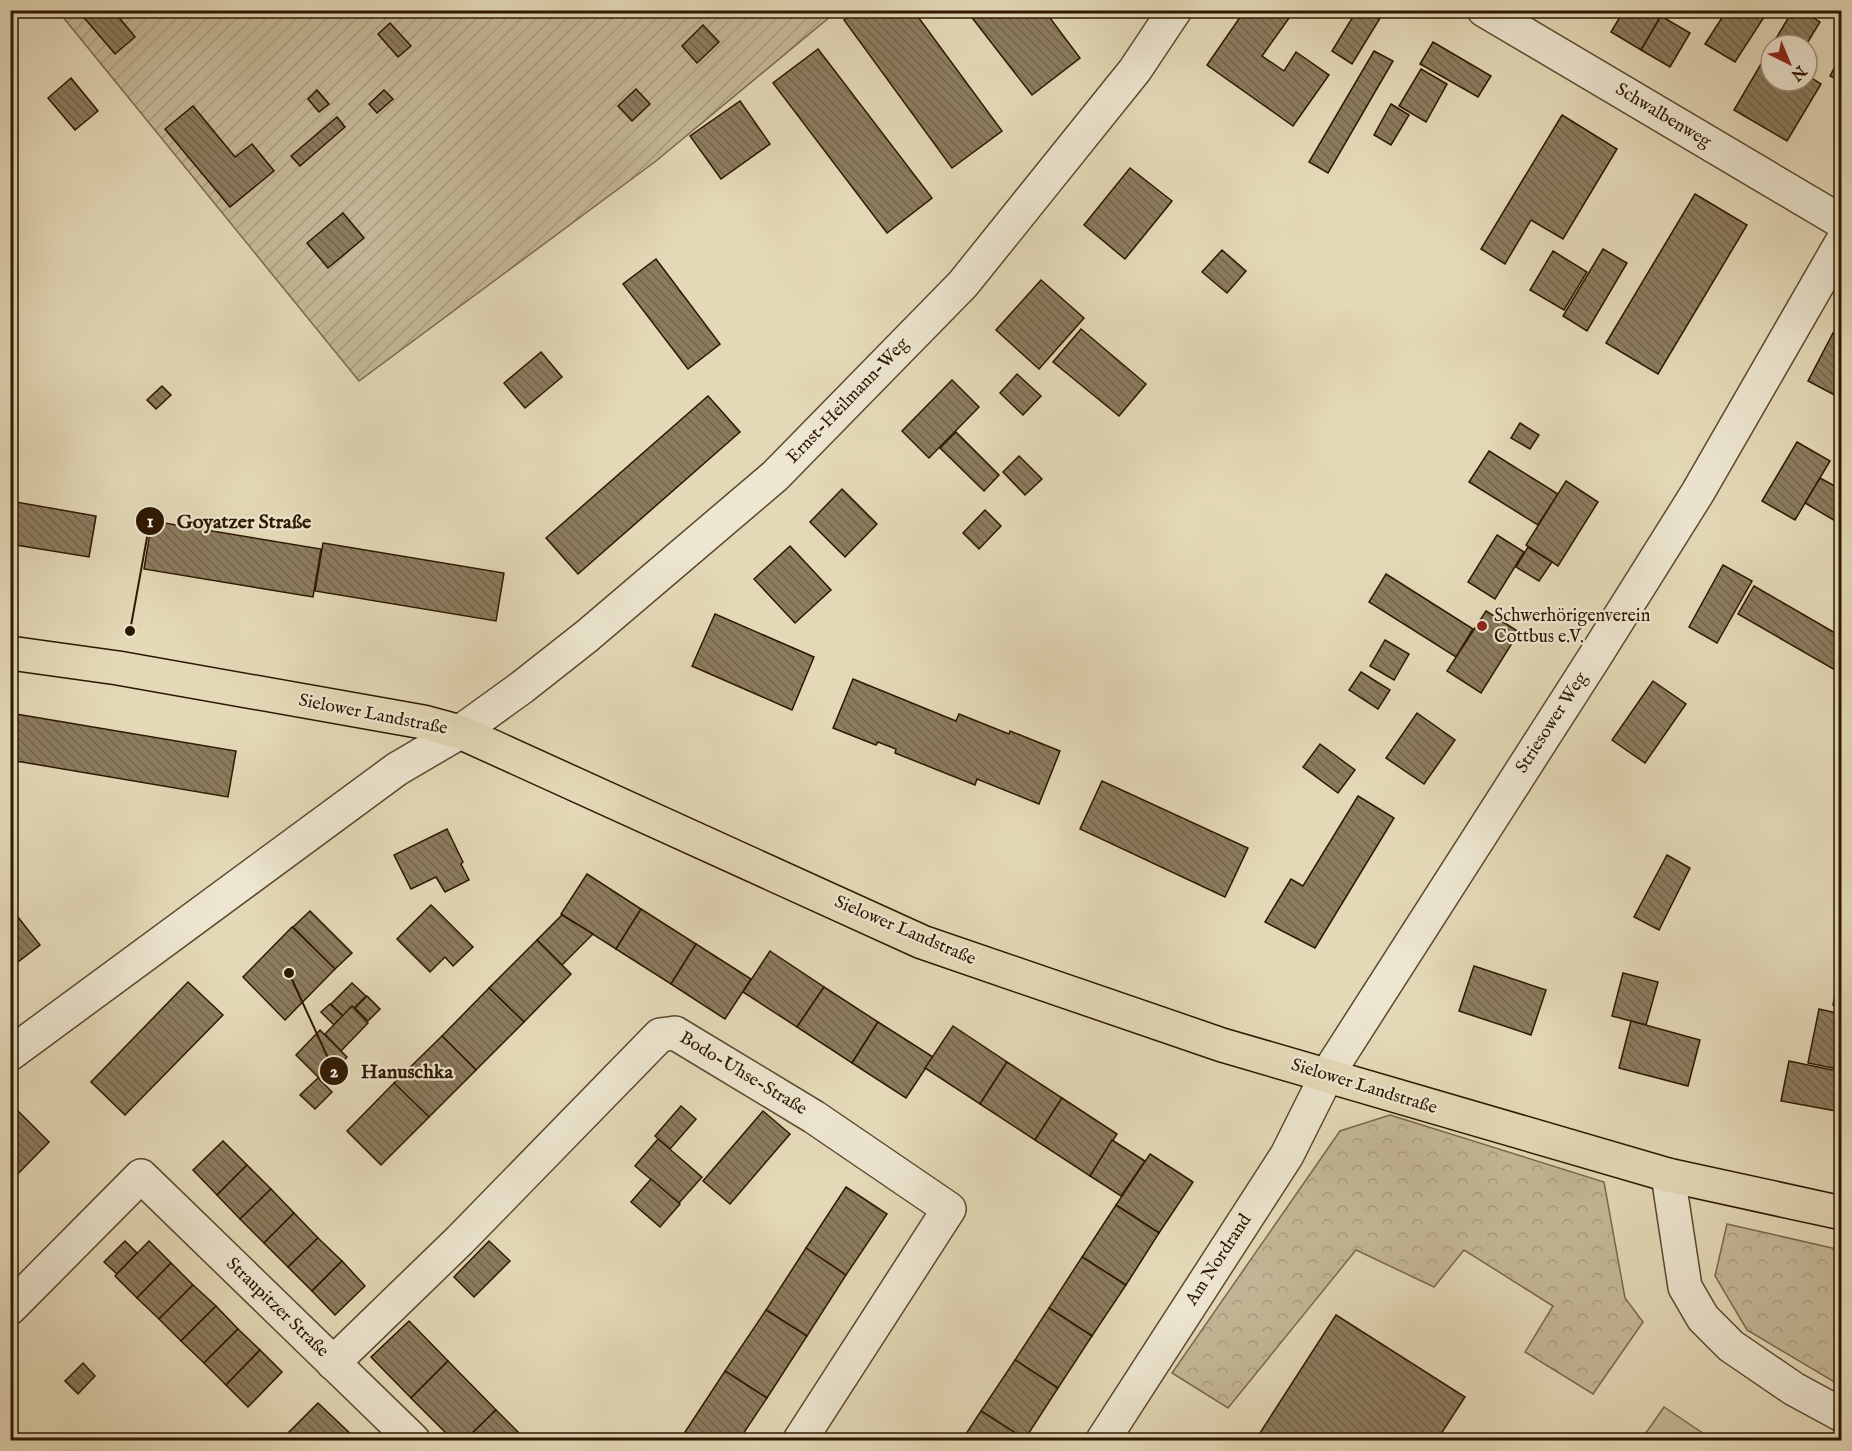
<svg xmlns="http://www.w3.org/2000/svg" width="1852" height="1451" font-family="'IM FELL English',serif">
	<defs>
		<pattern id="forest-crowns" width="20" height="18" patternUnits="userSpaceOnUse" patternTransform="scale(1.5)"><rect width="20" height="18" fill="#c5b898"/><path d="M2 6a3 3 0 1 1 6 0M12 15a3 3 0 1 1 6 0" fill="none" stroke="#aa9d81"/></pattern>
		<pattern id="garden-furrows" width="10" height="10" patternUnits="userSpaceOnUse" patternTransform="scale(1.5)"><rect width="10" height="10" fill="#c5b898"/><path d="M-1 1l2-2M0 10L10 0M9 11l2-2" fill="none" stroke="#aa9d81"/></pattern>
		<pattern id="building-back-hatch" width="6" height="6" patternUnits="userSpaceOnUse" patternTransform="scale(1.5)"><rect width="6" height="6" fill="#8c7c5f"/><path d="M-1 5l2 2M0 0l6 6M5-1l2 2" fill="none" stroke="#73654c"/></pattern>
	</defs>
	<rect width="100%" height="100%" fill="#e4d9b7"/>
	<filter id="stains"><feTurbulence type="fractalNoise" baseFrequency=".00333" numOctaves="4"/><feColorMatrix values="0 0 0 0 .2 0 0 0 0 .09 0 0 0 0 .02 0 0 0 .5 -.17"/></filter>
	<radialGradient id="worn" r=".72"><stop offset=".6" stop-color="#630" stop-opacity="0"/><stop offset="1" stop-color="#630" stop-opacity=".3"/></radialGradient>
	<!-- forest -->
	<g fill="url(#forest-crowns)" stroke="#79684c" stroke-width="1.5">
		<polygon points="1390,1115 1604,1182 1625,1298 1643,1322 1593,1394 1525,1352 1553,1306 1464,1250 1434,1287 1356,1250 1228,1408 1172,1373 1340,1131"/>
		<polygon points="1727,1224 1841,1250 1841,1386 1747,1330 1715,1276"/>
	</g>
	<!-- park -->
	<polygon fill="#c5b898" stroke="#79684c" stroke-width="1.5" points="1664,1407 1713,1440 1641,1440"/>
	<!-- garden -->
	<polygon fill="url(#garden-furrows)" stroke="#79684c" stroke-width="1.5" points="58,11 837,11 656,161 359,381"/>
	<!-- building -->
	<g fill="url(#building-back-hatch)" stroke="#2d1700" stroke-width="1.5">
		<polygon points="85,10 113,10 135,37 115,54 81,14"/>
		<polygon points="858,10 913,10 1002,131 952,168 844,20"/>
		<polygon points="966,10 1044,10 1080,58 1032,95"/>
		<polygon points="1245,10 1286,10 1292,14 1262,56 1284,71 1296,52 1329,75 1293,126 1207,65"/>
		<polygon points="1357,10 1375,10 1382,15 1352,64 1332,51"/>
		<polygon points="1624,10 1651,10 1661,16 1641,50 1611,32"/>
		<polygon points="1727,10 1760,10 1766,14 1735,62 1705,44"/>
		<polygon points="1793,10 1801,10 1820,22 1806,45 1772,45"/>
		<polygon points="1661,16 1690,33 1670,67 1641,50"/>
		<polygon points="390,23 411,46 398,57 378,34"/>
		<polygon points="703,25 719,42 697,63 682,46"/>
		<polygon points="1433,42 1491,76 1478,97 1420,64"/>
		<polygon points="818,49 932,198 887,233 773,83"/>
		<polygon points="1374,51 1393,61 1328,173 1309,162"/>
		<polygon points="1768,52 1771,54 1771,81 1807,81 1807,75 1821,84 1787,141 1734,110"/>
		<polygon points="1838,61 1842,63 1842,82 1830,76"/>
		<polygon points="1421,69 1447,84 1426,122 1399,106"/>
		<polygon points="71,78 98,111 75,130 48,98"/>
		<polygon points="636,89 650,104 632,121 618,106"/>
		<polygon points="317,90 329,104 319,112 308,99"/>
		<polygon points="384,90 393,99 377,113 369,104"/>
		<polygon points="740,101 770,144 721,179 690,136"/>
		<polygon points="1391,104 1409,115 1391,145 1374,135"/>
		<polygon points="193,106 235,157 252,144 274,171 230,207 165,129"/>
		<polygon points="1562,115 1617,149 1563,239 1531,220 1505,264 1481,249"/>
		<polygon points="337,117 345,127 300,166 291,156"/>
		<polygon points="1130,168 1172,201 1125,259 1084,225"/>
		<polygon points="1695,194 1747,225 1658,374 1606,343"/>
		<polygon points="343,213 364,238 328,268 307,243"/>
		<polygon points="1603,249 1627,263 1587,331 1563,316"/>
		<polygon points="1222,250 1246,271 1227,293 1202,272"/>
		<polygon points="1553,251 1587,272 1564,310 1530,290"/>
		<polygon points="656,259 720,344 688,369 623,284"/>
		<polygon points="1041,280 1084,318 1039,369 996,330"/>
		<polygon points="1081,329 1146,384 1119,416 1053,362"/>
		<polygon points="1833,333 1842,338 1842,399 1808,381"/>
		<polygon points="541,352 562,377 525,408 504,383"/>
		<polygon points="1017,374 1041,396 1023,415 1000,393"/>
		<polygon points="952,380 979,407 929,458 902,431"/>
		<polygon points="162,386 171,395 156,409 147,400"/>
		<polygon points="708,396 740,432 578,574 546,538"/>
		<polygon points="1520,423 1539,435 1530,449 1511,438"/>
		<polygon points="956,432 999,475 984,491 940,448"/>
		<polygon points="1797,442 1830,461 1795,520 1762,501"/>
		<polygon points="1489,451 1558,494 1538,525 1469,482"/>
		<polygon points="1019,456 1042,479 1025,495 1003,472"/>
		<polygon points="1820,478 1842,490 1842,525 1805,503"/>
		<polygon points="1566,481 1598,502 1558,566 1526,545"/>
		<polygon points="842,489 877,524 845,557 810,522"/>
		<polygon points="10,501 96,516 89,557 10,544"/>
		<polygon points="985,510 1001,526 979,549 963,533"/>
		<polygon points="152,521 321,549 313,597 144,569"/>
		<polygon points="1497,535 1524,552 1495,599 1468,582"/>
		<polygon points="323,543 504,573 496,621 315,591"/>
		<polygon points="790,546 831,590 795,623 754,579"/>
		<polygon points="1528,547 1552,562 1539,581 1516,567"/>
		<polygon points="1723,565 1752,581 1717,643 1689,627"/>
		<polygon points="1386,574 1473,629 1456,657 1369,602"/>
		<polygon points="1754,586 1842,637 1842,674 1738,614"/>
		<polygon points="1486,611 1519,632 1481,693 1447,671"/>
		<polygon points="715,614 814,657 792,710 692,666"/>
		<polygon points="1385,640 1409,654 1394,680 1370,666"/>
		<polygon points="1361,672 1390,690 1378,709 1349,690"/>
		<polygon points="853,679 956,721 959,714 1009,734 1010,731 1060,751 1039,804 977,779 975,785 895,753 896,749 878,742 876,745 833,728"/>
		<polygon points="1653,681 1686,704 1645,763 1612,740"/>
		<polygon points="10,713 236,751 228,797 10,760"/>
		<polygon points="1417,713 1455,740 1424,784 1386,758"/>
		<polygon points="1320,744 1355,770 1338,793 1303,767"/>
		<polygon points="1102,781 1248,848 1225,897 1080,829"/>
		<polygon points="1358,796 1394,818 1315,948 1265,922 1291,879 1303,886"/>
		<polygon points="447,829 463,862 461,864 469,880 445,892 436,877 411,889 394,855"/>
		<polygon points="1667,855 1690,868 1659,930 1634,917"/>
		<polygon points="587,874 641,909 616,949 561,914"/>
		<polygon points="431,905 473,947 453,966 445,957 430,972 397,939"/>
		<polygon points="10,907 40,945 10,968"/>
		<polygon points="641,909 696,944 671,984 616,949"/>
		<polygon points="310,911 352,953 335,969 293,927"/>
		<polygon points="562,915 593,934 562,965 537,940"/>
		<polygon points="292,927 335,969 285,1020 243,977"/>
		<polygon points="537,940 571,974 524,1022 489,988"/>
		<polygon points="696,944 751,979 725,1019 671,984"/>
		<polygon points="770,951 824,987 797,1027 743,992"/>
		<polygon points="1474,966 1546,990 1531,1035 1459,1011"/>
		<polygon points="1840,969 1842,970 1842,1007 1833,1005"/>
		<polygon points="1623,973 1658,982 1646,1025 1612,1016"/>
		<polygon points="188,982 223,1015 125,1115 91,1082"/>
		<polygon points="352,983 366,996 354,1008 352,1006 343,1016 331,1004"/>
		<polygon points="824,987 878,1022 852,1063 797,1027"/>
		<polygon points="489,988 524,1022 476,1070 442,1036"/>
		<polygon points="367,996 380,1009 368,1021 355,1008"/>
		<polygon points="330,1004 343,1016 334,1025 321,1012"/>
		<polygon points="352,1006 368,1023 341,1051 325,1034"/>
		<polygon points="1819,1009 1842,1014 1842,1070 1808,1063"/>
		<polygon points="1631,1021 1700,1040 1688,1086 1619,1068"/>
		<polygon points="878,1022 933,1057 906,1098 852,1063"/>
		<polygon points="953,1026 1007,1062 980,1104 925,1068"/>
		<polygon points="320,1030 347,1057 323,1082 296,1055"/>
		<polygon points="442,1036 476,1070 429,1117 394,1083"/>
		<polygon points="1789,1061 1842,1072 1842,1112 1781,1101"/>
		<polygon points="1007,1062 1062,1098 1035,1140 980,1104"/>
		<polygon points="318,1078 332,1092 315,1109 300,1095"/>
		<polygon points="394,1083 429,1117 381,1165 347,1131"/>
		<polygon points="1062,1098 1117,1134 1090,1176 1035,1140"/>
		<polygon points="13,1106 49,1142 10,1182 10,1108"/>
		<polygon points="681,1106 696,1119 670,1149 655,1136"/>
		<polygon points="763,1111 790,1134 730,1204 703,1181"/>
		<polygon points="658,1139 702,1177 679,1203 635,1166"/>
		<polygon points="1112,1140 1145,1161 1121,1196 1090,1176"/>
		<polygon points="223,1141 247,1165 217,1195 193,1170"/>
		<polygon points="1150,1154 1193,1182 1159,1233 1116,1205"/>
		<polygon points="247,1165 271,1189 240,1219 217,1195"/>
		<polygon points="651,1179 680,1204 660,1227 631,1202"/>
		<polygon points="846,1187 887,1214 846,1275 806,1248"/>
		<polygon points="271,1189 294,1213 264,1243 240,1219"/>
		<polygon points="1116,1205 1159,1233 1126,1285 1082,1257"/>
		<polygon points="294,1213 318,1238 288,1267 264,1243"/>
		<polygon points="318,1238 342,1261 312,1291 288,1267"/>
		<polygon points="125,1241 137,1253 117,1274 104,1262"/>
		<polygon points="149,1241 171,1263 137,1298 115,1276"/>
		<polygon points="489,1241 510,1261 474,1297 454,1277"/>
		<polygon points="806,1248 846,1275 807,1336 766,1310"/>
		<polygon points="1082,1257 1126,1285 1092,1336 1049,1308"/>
		<polygon points="342,1261 365,1286 335,1315 312,1291"/>
		<polygon points="171,1263 193,1285 159,1319 137,1298"/>
		<polygon points="193,1285 216,1306 181,1341 159,1319"/>
		<polygon points="216,1306 238,1329 204,1363 181,1341"/>
		<polygon points="1049,1308 1092,1336 1058,1388 1015,1360"/>
		<polygon points="766,1310 807,1336 767,1398 725,1371"/>
		<polygon points="1336,1315 1465,1397 1437,1440 1272,1440 1260,1433"/>
		<polygon points="409,1321 448,1361 411,1398 371,1357"/>
		<polygon points="238,1329 260,1350 226,1385 204,1363"/>
		<polygon points="260,1350 282,1372 248,1407 226,1385"/>
		<polygon points="1015,1360 1058,1388 1025,1439 981,1411"/>
		<polygon points="448,1361 496,1410 465,1440 453,1440 411,1398"/>
		<polygon points="83,1363 95,1376 78,1394 65,1381"/>
		<polygon points="725,1371 767,1398 739,1440 698,1440 685,1432"/>
		<polygon points="318,1403 357,1440 285,1440 283,1438"/>
		<polygon points="496,1410 526,1440 465,1440"/>
		<polygon points="981,1411 1025,1439 1024,1440 962,1440"/>
	</g>
	<g fill="none" stroke-linecap="round" stroke-linejoin="round">
		<!-- minor casing -->
		<g stroke="#5b482e" stroke-width="36">
			<g id="minor">
				<polyline points="1484,10 1842,222"/>
				<polyline points="10,1054 397,769 460,732 521,688 587,636 775,476 963,284 1135,70 1175,10"/>
				<polyline points="1668,1175 1685,1287 1703,1318 1731,1346 1794,1389 1842,1415"/>
				<polyline points="10,1308 141,1176 413,1440"/>
				<polyline points="333,1363 460,1240 660,1035 675,1033 814,1117 949,1209 800,1440"/>
				<polyline points="1103,1440 1287,1155 1327,1075 1594,658 1698,492 1842,242"/>
			</g>
		</g>
		<!-- major casing -->
		<g stroke="#2d1700" stroke-width="36">
			<polyline id="major" points="10,653 118,668 423,722 460,732 922,942 1222,1045 1668,1175 1842,1213"/>
		</g>
		<!-- minor -->
		<use href="#minor" stroke="#ede6d0" stroke-width="33"/>
		<!-- major -->
		<use href="#major" stroke="#e4d9b7" stroke-width="33"/>
	</g>
	<!-- markers -->
	<circle fill="#8f2418" stroke="#ede6d0" stroke-width="2" cx="1482" cy="626" r="6"/>
	<g text-anchor="middle" dominant-baseline="central" stroke-width="4.5" stroke-linejoin="round" paint-order="stroke">
		<!-- street labels -->
		<g font-size="18" fill="#2d1700" stroke="#ede6d0">
			<text transform="translate(1663 116) rotate(31)">Schwalbenweg</text>
			<text transform="translate(848 401) rotate(-46)">Ernst-Heilmann-Weg</text>
			<text transform="translate(373 715) rotate(11)">Sielower Landstraße</text>
			<text transform="translate(1552 723) rotate(-57)">Striesower Weg</text>
			<text transform="translate(905 931) rotate(23)">Sielower Landstraße</text>
			<text transform="translate(743 1074) rotate(31)">Bodo-Uhse-Straße</text>
			<text transform="translate(1364 1087) rotate(17)">Sielower Landstraße</text>
			<text transform="translate(1219 1260) rotate(-57)">Am Nordrand</text>
			<text transform="translate(277 1308) rotate(44)">Straupitzer Straße</text>
		</g>
		<!-- poi labels -->
		<g font-size="18" fill="#2d1700" stroke="#ede6d0" text-anchor="start">
			<text x="1494" y="616">Schwerhörigenverein<tspan x="1494" dy="21">Cottbus e.V.</tspan></text>
		</g>
	</g>
	<!-- callouts -->
	<path fill="none" stroke="#2d1700" stroke-width="2" d="M130 631L150 521M289 973L334 1071"/>
	<g fill="#2d1700" stroke="#ede6d0" stroke-width="2">
		<circle cx="130" cy="631" r="6"/>
		<circle cx="289" cy="973" r="6"/>
		<circle cx="150" cy="521" r="15"/>
		<circle cx="334" cy="1071" r="15"/>
	</g>
	<g font-size="18" text-anchor="middle" font-weight="bold" fill="#fff">
		<text x="150" y="527">1</text>
		<text x="334" y="1077">2</text>
	</g>
	<g font-size="20" text-anchor="middle" font-weight="bold" fill="#2d1700" stroke="#ede6d0" stroke-width="4.5" stroke-linejoin="round" paint-order="stroke">
		<text x="244" y="528">Goyatzer Straße</text>
		<text x="407" y="1078">Hanuschka</text>
	</g>
	<!-- margin -->
	<rect width="1852" height="1451" fill="none" stroke="#e4d9b7" stroke-width="36"/>
	<rect x="12" y="12" width="1828" height="1427" fill="none" stroke="#2d1700" stroke-width="3"/>
	<rect x="18" y="18" width="1816" height="1415" fill="none" stroke="#2d1700" stroke-width="1.5"/>
	<!-- north arrow -->
	<g transform="translate(1789 63) rotate(137)"><circle r="28" fill="#ede6d0" stroke="#a0937d" stroke-width="1.5"/>
	<path d="M0-4.5L10 22L0 15L-10 22Z" fill="#8f2418"/>
	<text y="-9" font-size="16" font-weight="bold" text-anchor="middle" fill="#2d1700">N</text>
	</g>
	<rect width="100%" height="100%" filter="url(#stains)"/>
	<rect width="100%" height="100%" fill="url(#worn)"/>
</svg>
